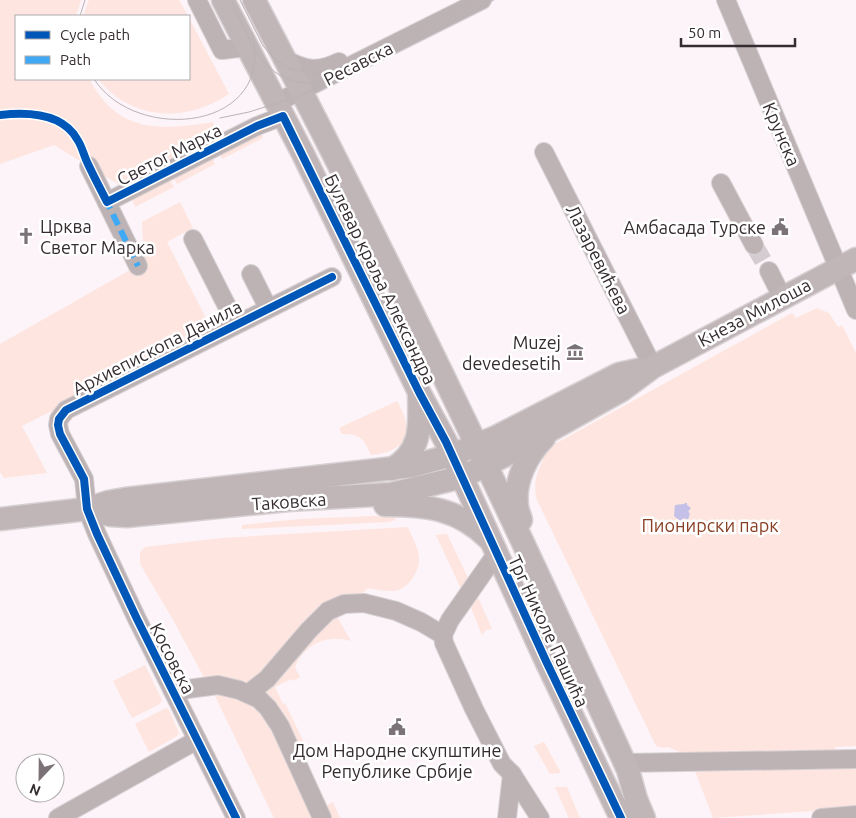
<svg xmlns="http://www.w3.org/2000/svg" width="856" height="818" font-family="Ubuntu,sans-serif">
	<rect width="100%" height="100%" fill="#fcf4f8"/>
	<!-- green -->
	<g fill="#fee5df">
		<path d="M0,0H81L76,16H16V79H89C118,133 159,131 213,122L218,138L123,187L54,145L0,164Z"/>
		<polygon points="89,0 179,0 188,16 83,16"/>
		<path d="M189,18L229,94C186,123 132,121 98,79H189Z"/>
		<polygon points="261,133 263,138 222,159 220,154"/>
		<polygon points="211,157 215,164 177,184 173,177"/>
		<polygon points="169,178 174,187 135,207 133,203 134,201 130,198"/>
		<polygon points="180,202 193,228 167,242 212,330 22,426 47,473 4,478 0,472 0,344 144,262 142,222"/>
		<path d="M817,308L829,313L838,327L842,325L856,353V746L835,747V752L687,755L668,747L663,748L656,746L537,500C533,487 536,472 543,461L539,454L544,450L792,313L796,318Z"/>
		<path d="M397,401C415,431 407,452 371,455C364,439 361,434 342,434L339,428Z"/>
		<polygon points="397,515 395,520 389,522 242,529 242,525 299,519"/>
		<path d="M408,527C412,537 418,547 419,557C420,572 407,591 392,591C384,591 375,589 368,588L337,617L351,641C328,634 305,643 295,667L300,677L293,681L291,679L275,687L283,704L285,703L309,753L301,757L325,806L333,802L340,818H274L215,696L217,693L206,681L172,618L140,564V552L145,547L222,538Z"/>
		<polygon points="447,534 470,582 463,593 436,535"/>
		<polygon points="477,595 492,629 486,630 482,635 470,605"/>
		<polygon points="145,665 162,700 160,704 132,718 113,681"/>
		<polygon points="166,708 169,710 179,733 177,736 149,752 135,724"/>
		<polygon points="544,742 561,773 550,774 534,746"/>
		<polygon points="856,766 856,808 713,818 695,771"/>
		<polygon points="555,787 567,787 580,818 569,818"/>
	</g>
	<!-- water -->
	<polygon fill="#c5c0e7" points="685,503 687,503 687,505 691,508 688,512 690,513 688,520 684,518 680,521 674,516 675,505 684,504"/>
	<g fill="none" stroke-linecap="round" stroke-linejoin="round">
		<!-- minor-tunnel -->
		<polyline stroke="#d4ccd0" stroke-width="18" stroke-dasharray="18 9" stroke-linecap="butt" points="754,245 769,271"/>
		<!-- minor casing -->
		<g stroke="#d7d1d4" stroke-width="20">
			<g id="minor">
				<polyline points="197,0 222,50 247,47"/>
				<polyline points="726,0 856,310"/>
				<path d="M285,59C306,71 318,72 339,62"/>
				<polyline points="276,103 482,0"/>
				<polyline points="544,152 653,367"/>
				<polyline points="89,166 138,266"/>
				<polyline points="721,183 754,245"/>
				<polyline points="107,202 257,126 283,116"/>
				<polyline points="193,239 236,324"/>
				<polyline points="769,271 782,297"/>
				<polyline points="251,274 268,308"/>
				<polyline points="497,553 450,620 443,635 444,643 474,709 502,764 512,774 540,818"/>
				<polyline points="173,691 218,685 239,690 259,699 268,708 280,726 322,818"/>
				<polyline points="249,693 267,679 309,630 328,611 344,604 364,603 396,611 421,622 443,635"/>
				<polyline points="625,763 856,759"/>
				<polyline points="58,818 197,740"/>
				<polyline points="236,818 137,619 97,534 87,509 84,479 60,434 58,425 59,419 66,410 332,277"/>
				<polyline points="507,818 512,774"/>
				<polyline points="821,818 856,815"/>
			</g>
		</g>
		<!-- major casing -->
		<g stroke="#d7d1d4" stroke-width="25">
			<g id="major">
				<polyline points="223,0 303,154 419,392 446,442 546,661 621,818"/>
				<path d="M254,0C386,252 510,510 628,770L636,799L644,818"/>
				<path d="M392,469C422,451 420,427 419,395"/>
				<path d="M385,505C426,505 458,508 489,539"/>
				<polyline points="87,509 110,515 127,516 288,500 391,494 462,477 504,456 622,390 653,367 856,259"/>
				<polyline points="0,519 87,509 108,502 125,499 412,466 452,455 496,437 619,374 642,369"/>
				<path d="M521,520C520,516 517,510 517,505C514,481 527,455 544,438"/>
			</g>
		</g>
		<!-- minor -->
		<use href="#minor" stroke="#bdb3b5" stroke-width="18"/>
		<!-- major -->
		<use href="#major" stroke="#c0b5b7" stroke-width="22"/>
		<!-- tram -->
		<g stroke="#bab2b4" stroke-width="1">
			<path d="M231,0C252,44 265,91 325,82"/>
			<polyline points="240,0 263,46 275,59 290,69 322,74 356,60 472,0"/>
			<polyline points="80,16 85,0"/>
			<path d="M94,79C136,145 278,131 252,32"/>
			<polyline points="220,118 249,112 303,95 494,0"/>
		</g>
		<!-- quiet -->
		<polyline stroke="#3fa9f5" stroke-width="6" stroke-dasharray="12 6" stroke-linecap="butt" points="105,198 138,266"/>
		<!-- cycleway casing -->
		<g stroke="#fff" stroke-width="11">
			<g id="cycleway">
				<path d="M0,115C26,112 62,113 77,139C82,146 84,156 88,164C94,177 101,190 107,202L257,126L283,116L419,392L446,442L546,661L621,818"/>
				<polyline points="236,818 137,619 97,534 87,509 84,479 60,434 58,425 59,419 66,410 332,277"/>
			</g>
		</g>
		<!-- cycleway -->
		<use href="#cycleway" stroke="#0057b8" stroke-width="8"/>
	</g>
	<!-- icons -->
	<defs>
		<g id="civic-bare" transform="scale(1.35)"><path d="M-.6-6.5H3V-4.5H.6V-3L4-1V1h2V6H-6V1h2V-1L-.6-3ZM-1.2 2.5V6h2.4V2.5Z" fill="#7b7277" stroke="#fff" stroke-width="2.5" paint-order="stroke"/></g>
		<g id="church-bare" transform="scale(1.35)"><path d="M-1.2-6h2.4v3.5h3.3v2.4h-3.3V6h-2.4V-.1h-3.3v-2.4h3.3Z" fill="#7b7277" stroke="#fff" stroke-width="2.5" paint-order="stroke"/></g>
		<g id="museum-bare" transform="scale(1.35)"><path d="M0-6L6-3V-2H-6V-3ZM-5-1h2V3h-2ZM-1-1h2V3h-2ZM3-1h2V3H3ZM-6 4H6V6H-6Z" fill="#7b7277" stroke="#fff" stroke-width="2.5" paint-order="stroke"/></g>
	</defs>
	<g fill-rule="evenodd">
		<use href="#civic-bare" x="780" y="227"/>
		<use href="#church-bare" x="26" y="236"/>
		<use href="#museum-bare" x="575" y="352"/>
		<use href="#civic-bare" x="397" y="727"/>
	</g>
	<g text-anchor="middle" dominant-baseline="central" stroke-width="5" stroke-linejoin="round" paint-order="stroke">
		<!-- street labels -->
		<g font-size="18" fill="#352c31" stroke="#fff">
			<text transform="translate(358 63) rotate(-27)">Ресавска</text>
			<text transform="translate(782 134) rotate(67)">Крунска</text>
			<text transform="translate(169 154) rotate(-27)">Светог Марка</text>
			<text transform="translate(599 259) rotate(63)">Лазаревићева</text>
			<text transform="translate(381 279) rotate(64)">Булевар краља Александра</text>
			<text transform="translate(754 312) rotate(-28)">Кнеза Милоша</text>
			<text transform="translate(157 347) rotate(-27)">Архиепископа Данила</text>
			<text transform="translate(289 501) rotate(-4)">Таковска</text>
			<text transform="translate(549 631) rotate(65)">Трг Николе Пашића</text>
			<text transform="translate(173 658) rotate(63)">Косовска</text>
		</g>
		<!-- poi labels -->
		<g font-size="18" fill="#352c31" stroke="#fff" text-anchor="end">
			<text x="40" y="226" text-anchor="start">Црква<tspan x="40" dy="21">Светог Марка</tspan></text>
			<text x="766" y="227">Амбасада Турске</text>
			<text x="561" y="342">Muzej<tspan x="561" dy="21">devedesetih</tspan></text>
			<text x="397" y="750" text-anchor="middle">Дом Народне скупштине<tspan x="397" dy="21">Републике Србије</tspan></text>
		</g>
		<!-- park labels -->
		<g font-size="18" fill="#883f23" stroke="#fff">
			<text x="710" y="525">Пионирски парк</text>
		</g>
	</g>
	<!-- legend -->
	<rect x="15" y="15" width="175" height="65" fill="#ffffff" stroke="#aeabad"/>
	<rect x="25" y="31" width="25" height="8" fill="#0057b8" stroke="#aeabad"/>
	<text x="60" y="40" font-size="15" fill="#352c31">Cycle path</text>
	<rect x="25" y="56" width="25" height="8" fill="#3fa9f5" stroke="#aeabad"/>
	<text x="60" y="65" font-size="15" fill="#352c31">Path</text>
	<!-- north arrow -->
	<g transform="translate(40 778) rotate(202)"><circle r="24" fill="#ffffff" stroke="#aeabad"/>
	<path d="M0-4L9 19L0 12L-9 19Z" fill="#7b7277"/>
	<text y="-8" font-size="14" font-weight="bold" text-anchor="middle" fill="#352c31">N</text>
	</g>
	<!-- scale -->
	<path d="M681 38v8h114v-8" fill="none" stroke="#352c31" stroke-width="2.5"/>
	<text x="688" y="38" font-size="15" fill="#352c31" stroke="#ffffff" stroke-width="4" paint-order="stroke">50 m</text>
</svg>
